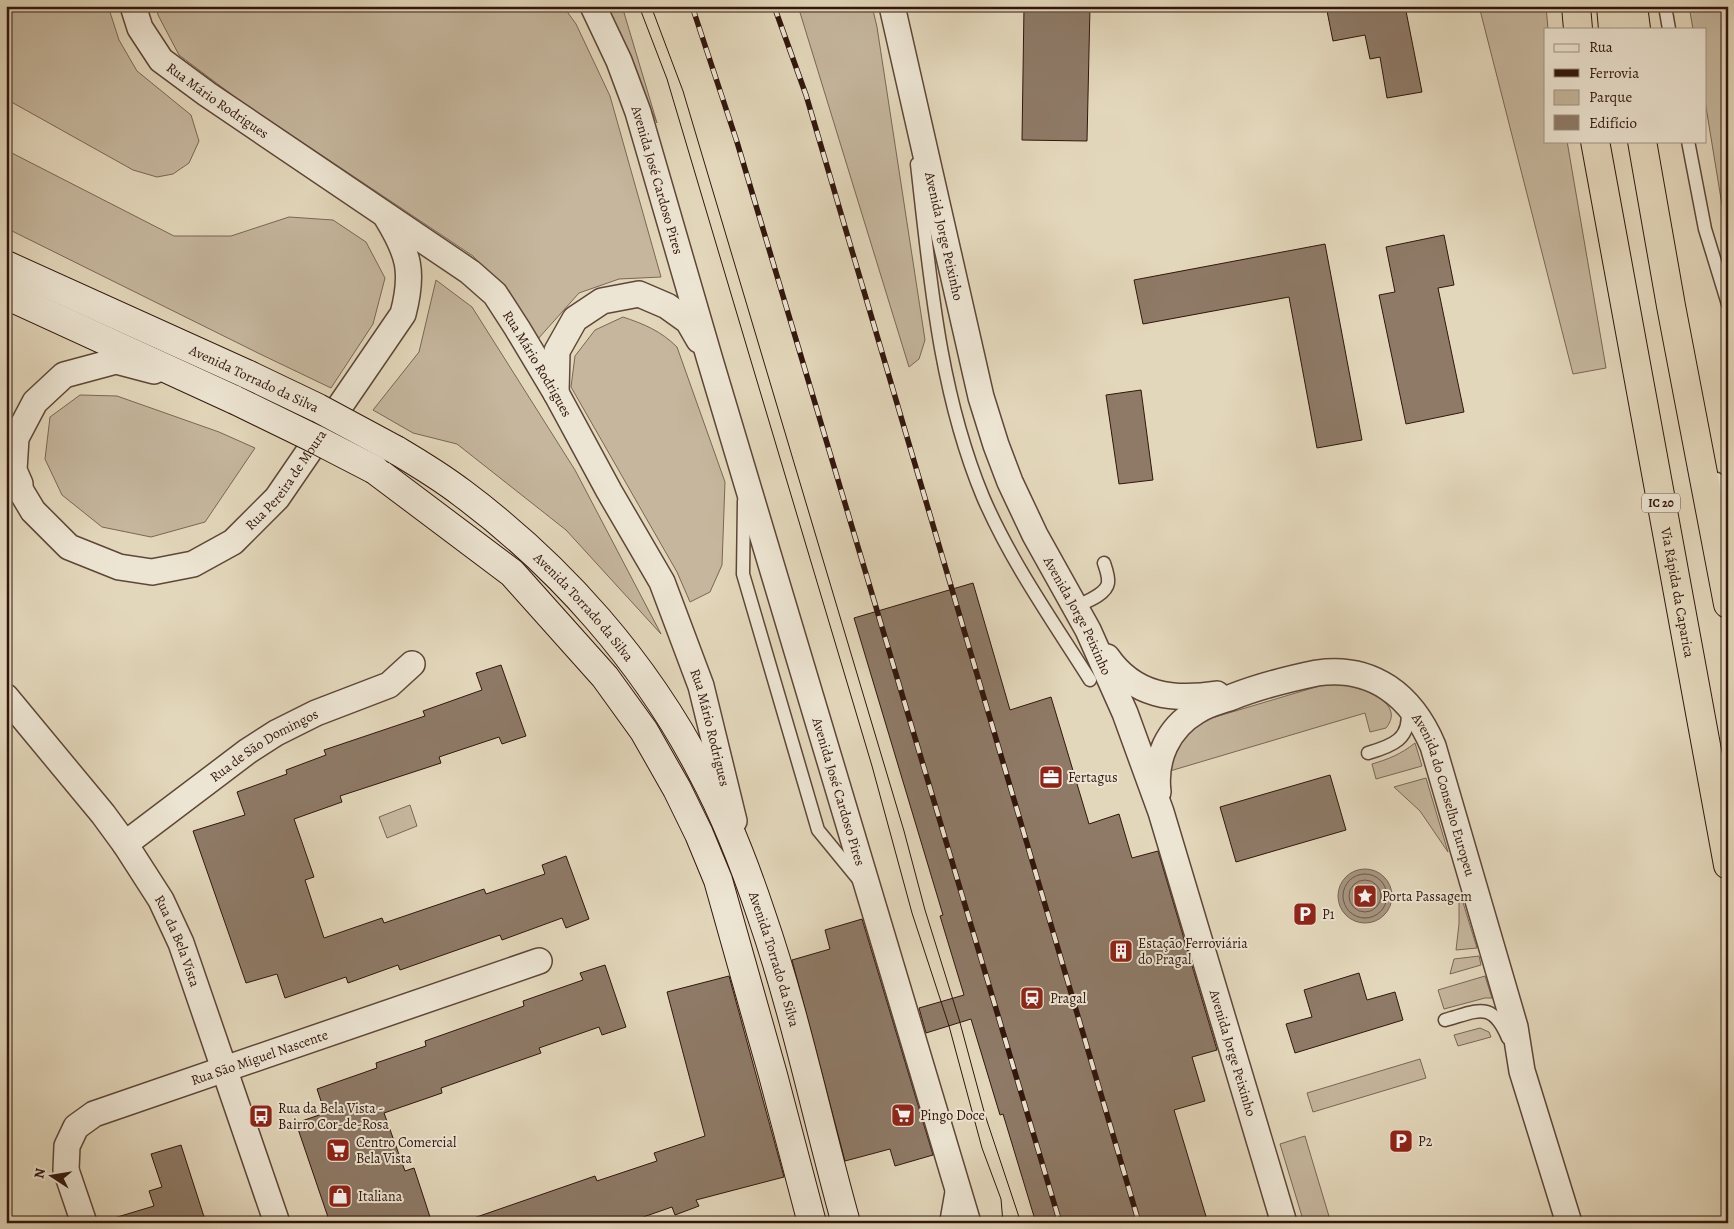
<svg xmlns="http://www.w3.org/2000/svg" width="1734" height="1229" font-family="Alegreya,serif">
	<rect width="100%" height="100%" fill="#e3d7bb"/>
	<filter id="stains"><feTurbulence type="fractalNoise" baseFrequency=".004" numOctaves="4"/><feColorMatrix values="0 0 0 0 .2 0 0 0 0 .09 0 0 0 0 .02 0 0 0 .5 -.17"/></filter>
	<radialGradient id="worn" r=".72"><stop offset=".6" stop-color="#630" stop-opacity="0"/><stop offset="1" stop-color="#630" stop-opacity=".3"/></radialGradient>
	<!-- green -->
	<g fill="#c5b69d" stroke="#7b6655">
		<polygon points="6,6 108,6 119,40 137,71 191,115 199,141 189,163 173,174 157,177 133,170 6,99"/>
		<polygon points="156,6 563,6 576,24 610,96 661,277 619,279 579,293 537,340 507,295 473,256 239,100 179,55 158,15"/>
		<polygon points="606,6 622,6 657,123"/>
		<polygon points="798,6 872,6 877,27 925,340 919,359 909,367"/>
		<polygon points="1479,6 1546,6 1548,29 1545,29 1545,141 1567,141 1606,368 1573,374"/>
		<polygon points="1689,6 1728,6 1728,204 1722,205 1705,101 1705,29 1693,29"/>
		<polygon points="6,150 174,236 231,236 289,217 333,220 366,242 385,278 373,324 331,388 260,354 6,228"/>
		<polygon points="436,280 472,307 575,470 661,634 566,530 457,444 413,433 373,410 419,352"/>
		<path d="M623,317C644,324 661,331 677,347L725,482L722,565L710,592L690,602L677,572L571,387L575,356L595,330Z"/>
		<polygon points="80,395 117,396 219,432 255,448 205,522 151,537 102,527 62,495 45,459 50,417"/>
		<path d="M1336,683C1356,686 1408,701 1386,728L1370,732L1365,713L1170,771L1177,748L1184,735L1205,720L1326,684Z"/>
		<path d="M1415,743L1422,766L1376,779L1372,764C1389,759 1401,754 1415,743Z"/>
		<polygon points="1426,778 1448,852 1420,811 1394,787"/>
		<polygon points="410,805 417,826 387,838 379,817"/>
		<polygon points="1459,895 1461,896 1477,948 1456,950 1459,924"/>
		<polygon points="1479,956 1481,965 1450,974 1454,959"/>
		<polygon points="1485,976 1492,998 1485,998 1444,1009 1438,990"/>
		<polygon points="1480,1028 1489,1032 1491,1037 1458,1046 1454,1035"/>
		<polygon points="1420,1059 1426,1078 1313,1112 1307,1093"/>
		<polygon points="1305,1136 1307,1143 1331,1223 1304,1223 1280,1144"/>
	</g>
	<!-- water -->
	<circle fill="#a69580" stroke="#776252" cx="1365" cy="896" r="27"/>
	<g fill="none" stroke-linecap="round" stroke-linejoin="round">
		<!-- shore -->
		<g stroke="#6c5646" stroke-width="1">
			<circle cx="1365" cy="896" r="22"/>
			<circle cx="1365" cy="896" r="16"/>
			<circle cx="1365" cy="896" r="8"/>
		</g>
	</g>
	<!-- building -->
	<g fill="#8e7a67" stroke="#31160d">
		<polygon points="1024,6 1090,6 1087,141 1022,140"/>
		<polygon points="1326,6 1405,6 1422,92 1387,98 1380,57 1370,59 1365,35 1333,41"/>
		<polygon points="1444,235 1454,285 1438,288 1464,412 1406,424 1379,295 1395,292 1386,247"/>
		<polygon points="1325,244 1362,440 1317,448 1289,297 1143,324 1134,280"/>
		<polygon points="1141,390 1153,480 1119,484 1106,395"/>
		<polygon points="973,583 1010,710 1051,697 1089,824 1119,814 1132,858 1158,851 1217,1050 1192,1057 1205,1101 1174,1110 1208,1223 1036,1223 1003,1114 1000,1115 971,1019 926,1033 919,1008 964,995 940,916 943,915 854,618"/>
		<polygon points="501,665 526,736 502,744 499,737 439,757 441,763 340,796 342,802 294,819 314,877 305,880 324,938 382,918 384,923 484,889 486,894 545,874 542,865 566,856 589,919 566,928 562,918 502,940 500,935 400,970 398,965 348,983 346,977 285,998 277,974 246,983 193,831 245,815 237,792 287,774 286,770 326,755 324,750 425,716 423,711 482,690 476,673"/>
		<polygon points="1330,775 1346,830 1236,862 1220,807"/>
		<polygon points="862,919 933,1155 895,1166 890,1149 845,1161 792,960 830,949 825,930"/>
		<polygon points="605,965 626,1027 602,1035 599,1027 539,1048 541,1053 441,1088 442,1093 384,1113 405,1171 414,1168 432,1223 330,1223 296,1123 325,1113 317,1089 377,1068 376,1063 426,1046 425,1041 524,1006 523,1001 583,980 580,973"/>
		<polygon points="1359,973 1367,1000 1395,992 1403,1020 1295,1053 1286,1024 1312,1017 1304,990"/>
		<polygon points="729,976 784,1177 696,1200 699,1206 675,1215 672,1207 626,1223 469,1223 468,1220 595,1176 597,1181 657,1161 654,1153 705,1136 667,992"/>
		<polygon points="181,1145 206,1223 115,1223 114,1218 154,1206 149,1191 162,1187 151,1154"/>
	</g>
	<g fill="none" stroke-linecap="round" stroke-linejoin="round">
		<!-- lane casing -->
		<g stroke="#5e4638" stroke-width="15">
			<g id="lane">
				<polyline points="1665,6 1669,29"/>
				<polyline points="1688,141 1705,229 1728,304"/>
				<path d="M917,164C930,277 939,391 983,497C1011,562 1052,620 1090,680"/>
				<polyline points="1717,479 1728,520"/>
				<polyline points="744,501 743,574 818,830 859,880"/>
				<path d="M1075,607C1085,602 1106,595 1108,583C1109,577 1106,569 1104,563"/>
				<path d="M1368,753C1392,746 1412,739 1407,709"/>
				<path d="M1445,1020C1478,1011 1492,1000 1508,1038"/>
				<polyline points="946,1223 952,1189"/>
			</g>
		</g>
		<!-- street casing -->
		<g stroke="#5e4638" stroke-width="28">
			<g id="street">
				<path id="s1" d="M133,6L140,28L161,60L207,94L470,272L495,294L517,328L556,393L609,491L662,582L701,686L734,821"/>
				<path id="s2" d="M593,6L619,61L638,112L710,360L968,1223"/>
				<path id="s3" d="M892,6L981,397L996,445L1010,482L1035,535L1088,630L1125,713L1161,812L1284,1223"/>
				<polyline points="556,393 557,351 575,319 602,301 639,294 667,306 688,321 699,340"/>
				<path id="s4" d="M6,466L33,511L69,547L119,567L152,572L193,564L233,542L277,498L403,314C414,272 409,254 387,218"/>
				<polyline points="20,484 14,470 16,438 35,402 64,375 116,361 154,371"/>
				<path d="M1107,657C1134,696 1173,701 1217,694"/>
				<path id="s5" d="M6,697L103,814L125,844L161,900L181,943L277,1223"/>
				<path id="s6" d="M1158,792C1154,759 1168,728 1197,711C1207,704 1221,701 1232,697C1260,686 1288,679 1317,673C1373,665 1412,696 1433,746L1515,1027L1522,1071L1569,1223"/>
				<path id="s7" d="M125,844L248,751L276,733L316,713L389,685L412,664"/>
				<path id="s8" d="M84,1223L66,1170L67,1146L76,1127L94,1114L539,961"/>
			</g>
		</g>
		<!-- secondary casing -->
		<g stroke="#31160d" stroke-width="30">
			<g id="secondary">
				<polyline points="6,265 249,375"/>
				<polyline points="6,295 235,400"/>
				<path id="s9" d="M396,450C418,463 441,477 462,493C561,567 645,662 702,772C726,817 745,866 761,914C796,1015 817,1120 846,1223"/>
				<polyline points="375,470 512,573 605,677 644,731 677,789 699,834 718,880 773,1075 812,1223"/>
			</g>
		</g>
		<!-- highway casing -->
		<g stroke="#31160d" stroke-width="30">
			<g id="highway">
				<polyline points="1576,6 1578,29"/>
				<polyline points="1611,6 1613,29"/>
				<polyline points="1633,6 1636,29"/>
				<path id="s10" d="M1595,141L1728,865"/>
				<polyline points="1642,141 1671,306 1728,604"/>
			</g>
		</g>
		<!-- lane -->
		<use href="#lane" stroke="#ede5d3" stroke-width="12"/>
		<!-- street -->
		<use href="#street" stroke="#ede5d3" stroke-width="25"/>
		<!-- secondary -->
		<use href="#secondary" stroke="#ede5d3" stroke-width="28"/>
		<!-- highway -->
		<use href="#highway" stroke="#e3d7bb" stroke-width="28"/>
		<!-- tram -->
		<g stroke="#31160d" stroke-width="1">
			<polyline points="639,6 667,79 751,361 872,766 912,913 949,1026 982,1148 1001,1199 1003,1223"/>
			<polyline points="651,6 683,91 904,831 925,910 959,1019 985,1115 1021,1223"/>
		</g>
		<!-- rail casing -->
		<g stroke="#31160d" stroke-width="5.5">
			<g id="rail">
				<polyline points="692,6 737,142 1060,1223"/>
				<polyline points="774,6 806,95 1139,1223"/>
			</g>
		</g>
		<!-- rail -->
		<use href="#rail" stroke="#ede5d3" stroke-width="4" stroke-dasharray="11" stroke-linecap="butt"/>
		<!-- secondary-bridge casing -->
		<g stroke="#31160d" stroke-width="30" stroke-linecap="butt">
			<g id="secondary-bridge">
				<polyline points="249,375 318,408 396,450"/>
				<polyline points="235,400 315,439 375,470"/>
			</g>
		</g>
		<!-- secondary-bridge -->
		<use href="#secondary-bridge" stroke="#ede5d3" stroke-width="28"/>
	</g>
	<!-- icons -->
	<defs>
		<g id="office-square" transform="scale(1.25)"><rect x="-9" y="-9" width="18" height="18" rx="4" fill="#8f2418" stroke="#ede5d3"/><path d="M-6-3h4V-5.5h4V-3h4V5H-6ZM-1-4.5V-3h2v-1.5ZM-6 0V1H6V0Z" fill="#fff"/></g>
		<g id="sight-square" transform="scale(1.25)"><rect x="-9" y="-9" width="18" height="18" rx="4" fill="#8f2418" stroke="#ede5d3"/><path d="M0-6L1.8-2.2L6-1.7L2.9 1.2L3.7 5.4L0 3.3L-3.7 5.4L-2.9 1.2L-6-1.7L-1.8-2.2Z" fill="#fff"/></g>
		<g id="parking-square" transform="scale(1.25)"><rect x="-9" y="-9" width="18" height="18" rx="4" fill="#8f2418" stroke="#ede5d3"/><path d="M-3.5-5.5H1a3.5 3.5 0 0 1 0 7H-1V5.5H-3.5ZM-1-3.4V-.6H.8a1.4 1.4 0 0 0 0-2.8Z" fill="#fff"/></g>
		<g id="building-square" transform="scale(1.25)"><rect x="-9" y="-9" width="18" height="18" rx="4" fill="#8f2418" stroke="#ede5d3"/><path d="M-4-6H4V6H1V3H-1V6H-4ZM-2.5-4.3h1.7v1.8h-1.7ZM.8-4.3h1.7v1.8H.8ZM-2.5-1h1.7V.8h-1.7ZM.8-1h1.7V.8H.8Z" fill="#fff"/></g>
		<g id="station-square" transform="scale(1.25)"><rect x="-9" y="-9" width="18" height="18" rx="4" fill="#8f2418" stroke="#ede5d3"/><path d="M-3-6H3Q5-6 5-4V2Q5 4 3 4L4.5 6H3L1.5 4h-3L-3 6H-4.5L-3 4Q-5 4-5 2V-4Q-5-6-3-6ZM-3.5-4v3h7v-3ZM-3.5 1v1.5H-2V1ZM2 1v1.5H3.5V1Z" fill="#fff"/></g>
		<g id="supermarket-square" transform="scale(1.25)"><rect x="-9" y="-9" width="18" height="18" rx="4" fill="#8f2418" stroke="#ede5d3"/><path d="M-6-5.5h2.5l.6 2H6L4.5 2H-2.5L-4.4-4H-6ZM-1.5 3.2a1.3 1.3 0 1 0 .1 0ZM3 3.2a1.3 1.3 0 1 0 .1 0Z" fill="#fff"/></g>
		<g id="bus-square" transform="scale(1.25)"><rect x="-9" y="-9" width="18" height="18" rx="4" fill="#8f2418" stroke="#ede5d3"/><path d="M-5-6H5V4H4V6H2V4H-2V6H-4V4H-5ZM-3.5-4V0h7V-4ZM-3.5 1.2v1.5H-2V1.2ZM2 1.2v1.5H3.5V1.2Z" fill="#fff"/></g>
		<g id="shop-square" transform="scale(1.25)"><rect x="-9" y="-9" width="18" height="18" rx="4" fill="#8f2418" stroke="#ede5d3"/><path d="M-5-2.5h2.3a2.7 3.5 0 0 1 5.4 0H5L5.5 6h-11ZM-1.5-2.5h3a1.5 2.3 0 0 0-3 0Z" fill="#fff"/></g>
	</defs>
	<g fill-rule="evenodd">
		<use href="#office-square" x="1051" y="777"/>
		<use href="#sight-square" x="1365" y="896"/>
		<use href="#parking-square" x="1305" y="914"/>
		<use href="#building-square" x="1121" y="951"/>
		<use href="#station-square" x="1032" y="998"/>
		<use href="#supermarket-square" x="903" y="1115"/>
		<use href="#bus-square" x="261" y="1116"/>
		<use href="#parking-square" x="1401" y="1141"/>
		<use href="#supermarket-square" x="338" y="1150"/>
		<use href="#shop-square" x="340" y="1196"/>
	</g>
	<g text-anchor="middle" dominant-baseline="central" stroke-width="4" stroke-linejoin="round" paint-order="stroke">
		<!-- shield labels -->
		<rect fill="#ede5d3" stroke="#695448" stroke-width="1" x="1642" y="493.5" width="38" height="19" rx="4"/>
		<g font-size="12" font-weight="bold" fill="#31160d">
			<text x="1661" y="503">IC 20</text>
		</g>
		<!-- street labels -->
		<g font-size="14" fill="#31160d" stroke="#ede5d3">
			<text stroke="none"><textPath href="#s1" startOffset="131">Rua Mário Rodrigues</textPath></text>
			<text stroke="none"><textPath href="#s2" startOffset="186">Avenida José Cardoso Pires</textPath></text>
			<text stroke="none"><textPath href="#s3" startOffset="236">Avenida Jorge Peixinho</textPath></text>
			<text stroke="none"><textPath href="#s1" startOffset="551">Rua Mário Rodrigues</textPath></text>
			<text transform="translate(254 379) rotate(25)">Avenida Torrado da Silva</text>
			<text stroke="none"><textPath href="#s4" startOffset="360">Rua Pereira de Moura</textPath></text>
			<text stroke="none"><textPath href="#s10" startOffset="459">Via Rápida da Caparica</textPath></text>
			<text stroke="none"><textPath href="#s9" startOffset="246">Avenida Torrado da Silva</textPath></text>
			<text stroke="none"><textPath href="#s3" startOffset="641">Avenida Jorge Peixinho</textPath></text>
			<text stroke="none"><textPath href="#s1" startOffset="956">Rua Mário Rodrigues</textPath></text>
			<text stroke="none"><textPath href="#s7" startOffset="171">Rua de São Domingos</textPath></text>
			<text stroke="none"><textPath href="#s2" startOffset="824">Avenida José Cardoso Pires</textPath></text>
			<text stroke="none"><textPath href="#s6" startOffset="420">Avenida do Conselho Europeu</textPath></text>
			<text stroke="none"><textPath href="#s5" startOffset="300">Rua da Bela Vista</textPath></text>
			<text stroke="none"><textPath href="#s9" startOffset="651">Avenida Torrado da Silva</textPath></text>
			<text stroke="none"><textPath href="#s3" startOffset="1106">Avenida Jorge Peixinho</textPath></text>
			<text stroke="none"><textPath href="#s8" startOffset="298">Rua São Miguel Nascente</textPath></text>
		</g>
		<!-- poi labels -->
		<g font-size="14" fill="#31160d" stroke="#ede5d3" text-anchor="start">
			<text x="1068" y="777">Fertagus</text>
			<text x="1382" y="896">Porta Passagem</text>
			<text x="1322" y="914">P1</text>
			<text x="1138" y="943">Estação Ferroviária<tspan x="1138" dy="16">do Pragal</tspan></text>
			<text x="1050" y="998">Pragal</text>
			<text x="278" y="1108">Rua da Bela Vista -<tspan x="278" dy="16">Bairro Cor-de-Rosa</tspan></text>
			<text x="920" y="1115">Pingo Doce</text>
			<text x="1418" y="1141">P2</text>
			<text x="356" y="1142">Centro Comercial<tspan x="356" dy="16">Bela Vista</tspan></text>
			<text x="358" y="1196">Italiana</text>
		</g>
	</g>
	<!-- margin -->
	<rect width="1734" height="1229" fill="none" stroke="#e3d7bb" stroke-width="25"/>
	<rect x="8" y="8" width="1719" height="1214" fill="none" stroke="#31160d" stroke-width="2.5"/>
	<rect x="12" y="12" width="1709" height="1204" fill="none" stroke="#31160d"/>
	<!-- legend -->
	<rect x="1544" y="28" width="162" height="115" fill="#ede5d3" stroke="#a29284"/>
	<rect x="1554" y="44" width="25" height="8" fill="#ede5d3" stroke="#a29284"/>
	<text x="1589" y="52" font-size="15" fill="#31160d">Rua</text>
	<rect x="1554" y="69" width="25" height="8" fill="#31160d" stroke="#a29284"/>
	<text x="1589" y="78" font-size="15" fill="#31160d">Ferrovia</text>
	<rect x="1554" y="90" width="25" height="15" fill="#c5b69d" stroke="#a29284"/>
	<text x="1589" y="102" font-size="15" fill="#31160d">Parque</text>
	<rect x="1554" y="115" width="25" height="15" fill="#8e7a67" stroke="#a29284"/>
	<text x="1589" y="128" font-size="15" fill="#31160d">Edifício</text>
	<!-- north arrow -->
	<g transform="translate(52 1176) rotate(282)" stroke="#ede5d3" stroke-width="4" paint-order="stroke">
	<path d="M0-4L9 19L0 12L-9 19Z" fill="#31160d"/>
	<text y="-8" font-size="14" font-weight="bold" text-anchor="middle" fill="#31160d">N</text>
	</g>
	<rect width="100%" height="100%" filter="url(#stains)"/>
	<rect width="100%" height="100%" fill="url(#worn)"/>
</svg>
